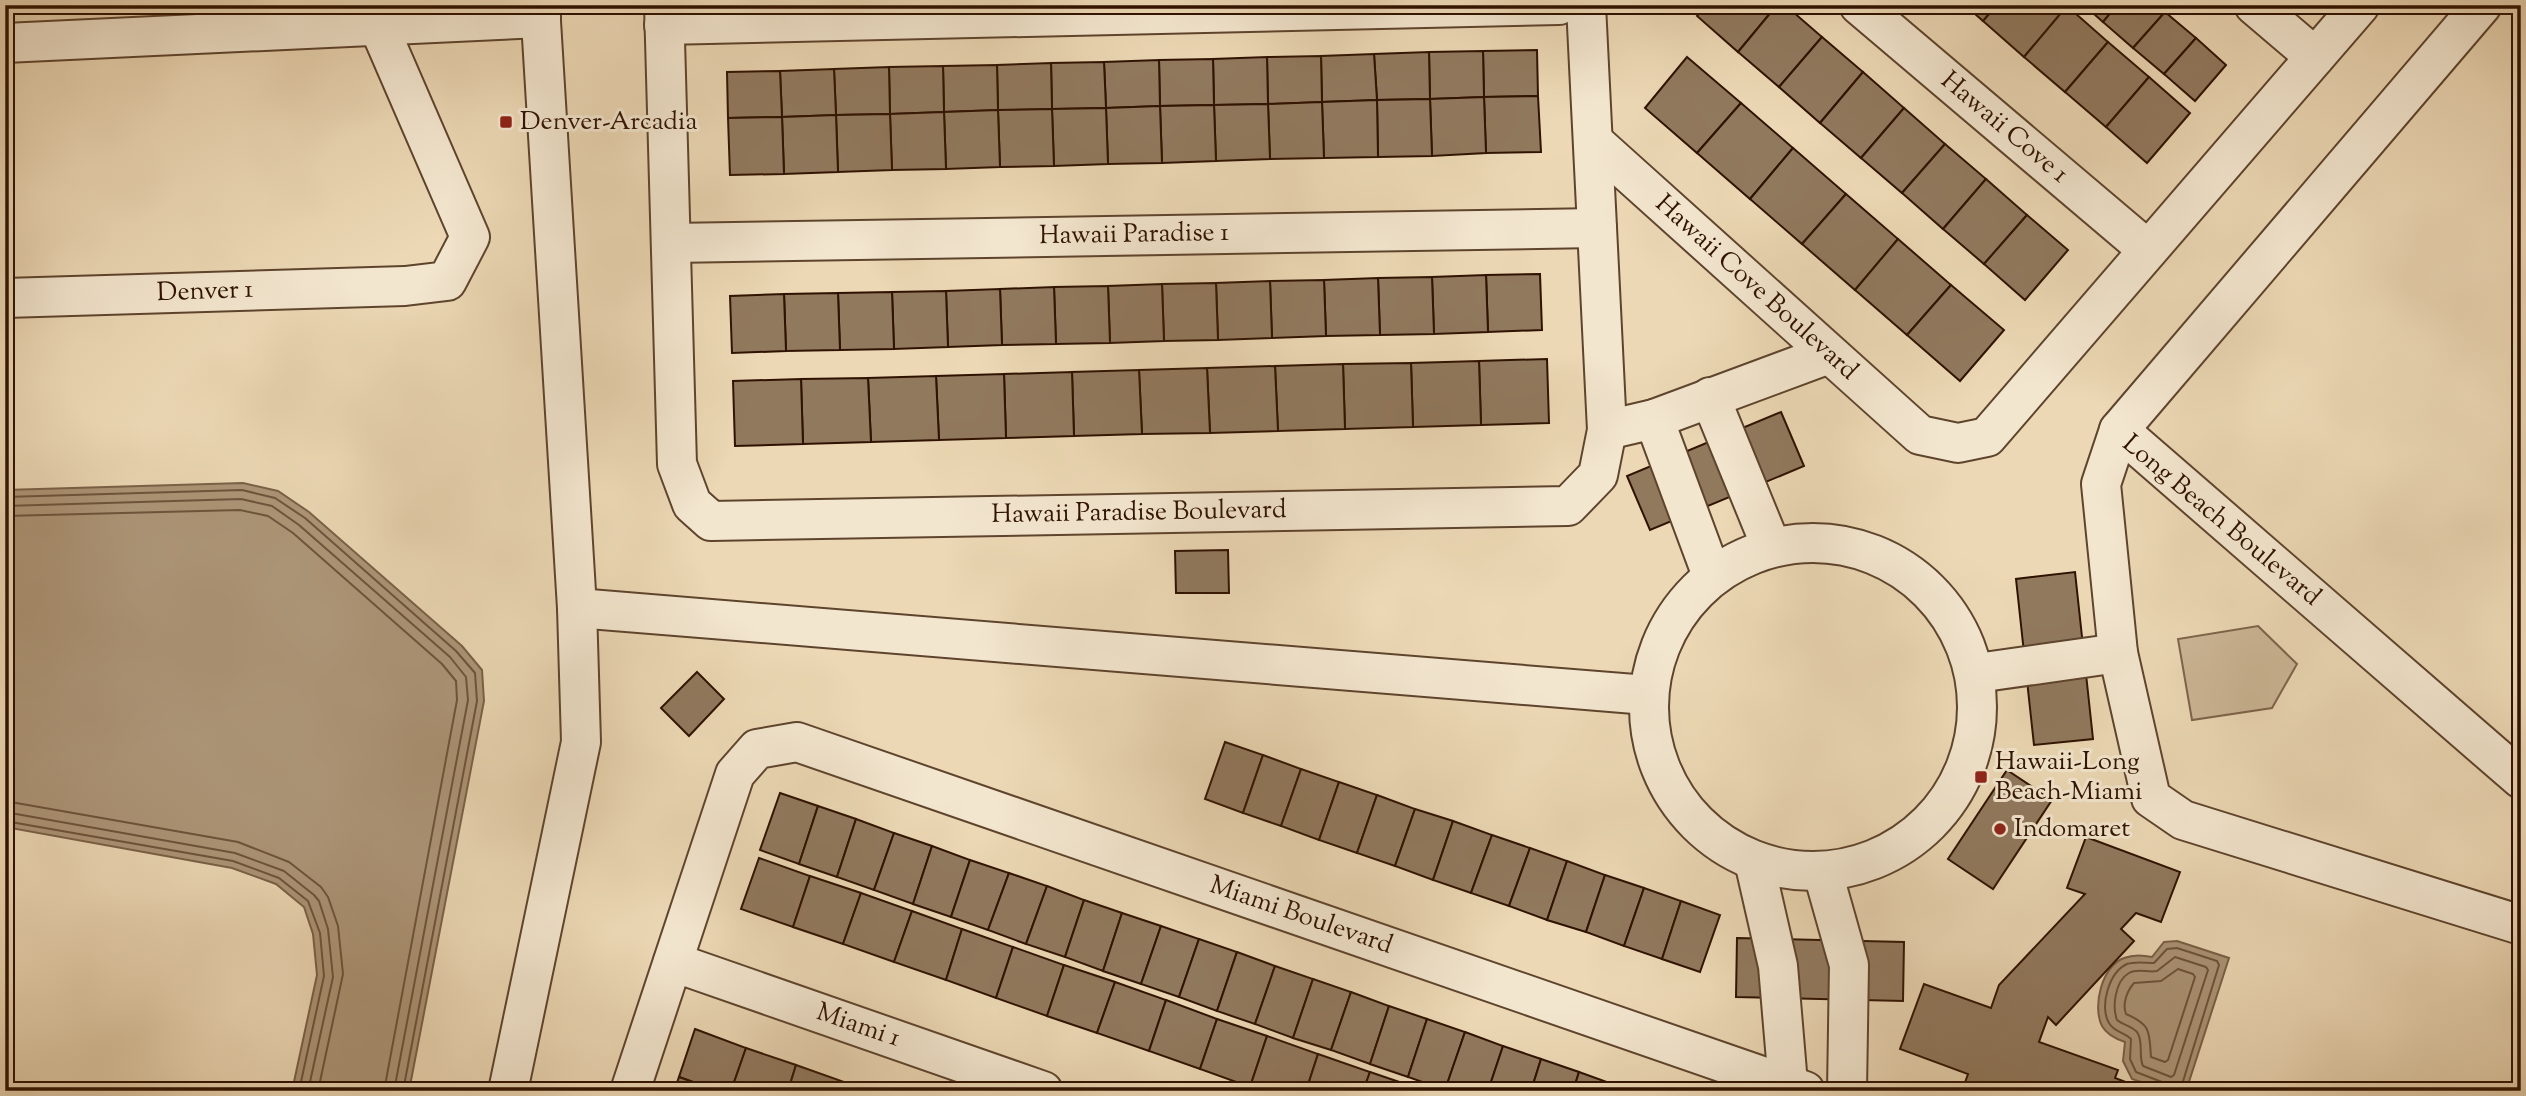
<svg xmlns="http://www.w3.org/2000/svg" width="2526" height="1096" font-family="'Sorts Mill Goudy',serif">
	<rect width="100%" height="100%" fill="#ecd8b5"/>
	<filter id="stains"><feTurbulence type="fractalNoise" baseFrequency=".00286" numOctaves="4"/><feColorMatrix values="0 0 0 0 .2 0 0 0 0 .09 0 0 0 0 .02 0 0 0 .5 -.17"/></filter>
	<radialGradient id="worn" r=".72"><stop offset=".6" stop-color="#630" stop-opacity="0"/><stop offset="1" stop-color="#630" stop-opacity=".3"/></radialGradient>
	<!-- green -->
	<polygon fill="#ccb696" stroke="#7e644b" stroke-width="2" points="2258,626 2297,664 2272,708 2192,720 2178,639"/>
	<!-- water -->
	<g fill="#ac9577" stroke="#7a6147" stroke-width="2">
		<polygon points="243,483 278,491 309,512 462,646 482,670 484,701 409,1091 292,1091 317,975 313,934 304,907 276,884 232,868 5,827 5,490"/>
		<path d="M2177,941L2229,958L2186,1091H2168L2132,1079L2123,1061L2125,1042C2116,1039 2107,1035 2102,1026C2092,1006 2102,966 2124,958C2134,954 2143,955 2152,957L2164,942Z"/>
	</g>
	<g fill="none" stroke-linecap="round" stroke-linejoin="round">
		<!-- shore -->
		<g stroke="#6e543c" stroke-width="2">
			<polyline points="5,497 242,490 275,498 305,518 456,651 475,673 477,701 403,1091"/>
			<polyline points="5,506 241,499 272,506 299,525 450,657 466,677 468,700 394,1091"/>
			<polyline points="5,516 240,510 268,516 293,533 442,664 456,681 457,700 384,1091"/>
			<polyline points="5,801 238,842 289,862 321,887 328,897 338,926 343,974 318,1091"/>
			<polyline points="5,812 235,853 284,871 314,895 319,901 328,929 333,977 308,1091"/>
			<polyline points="5,821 233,861 279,878 308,901 320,933 324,976 299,1091"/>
			<path d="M2175,957L2206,967L2208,970L2174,1075L2171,1077L2143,1066C2138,1055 2144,1042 2137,1032C2132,1026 2123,1025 2117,1020C2112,1007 2115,981 2129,973C2138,968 2148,973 2157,971Z"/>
			<path d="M2178,969L2193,974L2195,977L2168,1060L2165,1062L2151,1057C2149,1033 2152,1025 2126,1014C2122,1004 2127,991 2134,983L2161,981Z"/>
			<path d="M2166,1091L2162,1082L2136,1072L2130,1059L2131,1039C2124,1032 2114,1032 2109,1023C2099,1007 2109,972 2127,964C2136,961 2145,963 2154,963L2167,949L2177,948L2217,961L2219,965L2180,1091"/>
		</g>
	</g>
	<!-- building -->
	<g fill="#91795e" stroke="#2f1200" stroke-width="2">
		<polygon points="1706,5 1777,5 1738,52 1697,16"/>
		<polygon points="1777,5 1785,5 1822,37 1779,87 1738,52"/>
		<polygon points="1965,5 1997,5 1983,21"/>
		<polygon points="1997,5 2066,5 2067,6 2024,57 1983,21"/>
		<polygon points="2084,5 2117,5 2103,22"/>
		<polygon points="2117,5 2157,5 2165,12 2133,48 2103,22"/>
		<polygon points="2067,6 2108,42 2065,92 2024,57"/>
		<polygon points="2165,12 2196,38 2164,74 2133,48"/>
		<polygon points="1822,37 1863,72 1820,123 1779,87"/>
		<polygon points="2196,38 2226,65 2195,101 2164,74"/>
		<polygon points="2108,42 2149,77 2106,127 2065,92"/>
		<polygon points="1537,50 1538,96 1484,97 1483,51"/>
		<polygon points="1483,51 1484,97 1430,99 1429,52"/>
		<polygon points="1429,52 1430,99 1377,100 1374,54"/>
		<polygon points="1374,54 1377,100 1322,102 1321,56"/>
		<polygon points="1321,56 1322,102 1268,104 1267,57"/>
		<polygon points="1267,57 1268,104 1214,105 1213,59"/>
		<polygon points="1687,57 1741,103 1697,153 1645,108"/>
		<polygon points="1213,59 1214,105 1160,106 1159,60"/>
		<polygon points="1159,60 1160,106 1106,108 1104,62"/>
		<polygon points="1104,62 1106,108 1052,109 1051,63"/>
		<polygon points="1051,63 1052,109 998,110 997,65"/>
		<polygon points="997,65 998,110 944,112 943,66"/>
		<polygon points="943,66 944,112 890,114 889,67"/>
		<polygon points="889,67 890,114 836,115 834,69"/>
		<polygon points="834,69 836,115 782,117 780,71"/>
		<polygon points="780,71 782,117 728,118 727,72"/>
		<polygon points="1863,72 1904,108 1861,158 1820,123"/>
		<polygon points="2149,77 2190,113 2147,163 2106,127"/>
		<polygon points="1538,96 1541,152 1486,153 1484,97"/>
		<polygon points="1484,97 1486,153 1432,156 1430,99"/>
		<polygon points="1430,99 1432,156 1378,157 1377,100"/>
		<polygon points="1377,100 1378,157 1324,158 1322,102"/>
		<polygon points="1322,102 1324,158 1270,159 1268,104"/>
		<polygon points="1741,103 1793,148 1750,199 1697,153"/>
		<polygon points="1268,104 1270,159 1216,161 1214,105"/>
		<polygon points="1214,105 1216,161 1162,163 1160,106"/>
		<polygon points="1160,106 1162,163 1108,164 1106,108"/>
		<polygon points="1106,108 1108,164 1054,166 1052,109"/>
		<polygon points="1904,108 1945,144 1902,193 1861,158"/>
		<polygon points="1052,109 1054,166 1000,167 998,110"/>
		<polygon points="998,110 1000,167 946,169 944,112"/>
		<polygon points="944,112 946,169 892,170 890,114"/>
		<polygon points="890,114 892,170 838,172 836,115"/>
		<polygon points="836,115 838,172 784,174 782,117"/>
		<polygon points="782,117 784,174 730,175 728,118"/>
		<polygon points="1945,144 1986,179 1943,229 1902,193"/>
		<polygon points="1793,148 1846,194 1802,244 1750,199"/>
		<polygon points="1986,179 2027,215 1984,264 1943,229"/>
		<polygon points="1846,194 1898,239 1855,290 1802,244"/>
		<polygon points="2027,215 2068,250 2025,300 1984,264"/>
		<polygon points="1898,239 1951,285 1907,335 1855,290"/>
		<polygon points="1540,274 1542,330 1488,332 1486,275"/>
		<polygon points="1486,275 1488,332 1434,334 1432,277"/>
		<polygon points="1432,277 1434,334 1380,335 1378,278"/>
		<polygon points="1378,278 1380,335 1326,336 1324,280"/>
		<polygon points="1324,280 1326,336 1272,338 1270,281"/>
		<polygon points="1270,281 1272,338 1218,340 1216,283"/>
		<polygon points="1216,283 1218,340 1164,341 1162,284"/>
		<polygon points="1162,284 1164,341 1110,343 1108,286"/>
		<polygon points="1951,285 2004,330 1960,381 1907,335"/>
		<polygon points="1108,286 1110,343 1056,344 1054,287"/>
		<polygon points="1054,287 1056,344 1002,345 1000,289"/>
		<polygon points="1000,289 1002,345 948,347 946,291"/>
		<polygon points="946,291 948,347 894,349 892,292"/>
		<polygon points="892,292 894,349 840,350 838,293"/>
		<polygon points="838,293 840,350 786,351 784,294"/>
		<polygon points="784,294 786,351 732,353 730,296"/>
		<polygon points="1547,359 1549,423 1481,425 1479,361"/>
		<polygon points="1479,361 1481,425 1413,427 1411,363"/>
		<polygon points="1411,363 1413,427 1345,429 1343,364"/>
		<polygon points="1343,364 1345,429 1278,431 1275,366"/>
		<polygon points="1275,366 1278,431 1210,433 1207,368"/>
		<polygon points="1207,368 1210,433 1142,434 1139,370"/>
		<polygon points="1139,370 1142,434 1074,436 1072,372"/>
		<polygon points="1072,372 1074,436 1006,438 1004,374"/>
		<polygon points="1004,374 1006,438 939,440 936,376"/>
		<polygon points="936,376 939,440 871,442 868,378"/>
		<polygon points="868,378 871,442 803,444 801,379"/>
		<polygon points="801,379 803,444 735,446 733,381"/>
		<polygon points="1781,412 1804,466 1650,530 1627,476"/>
		<polygon points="1228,550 1229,593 1176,593 1175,551"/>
		<polygon points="2075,572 2093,739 2034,745 2016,579"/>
		<polygon points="697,672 724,699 689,736 661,708"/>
		<polygon points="1225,742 1263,755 1243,813 1205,799"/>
		<polygon points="1263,755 1301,769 1281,826 1243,813"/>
		<polygon points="1301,769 1339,782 1319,840 1281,826"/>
		<polygon points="2007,770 2052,800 1993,889 1948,859"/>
		<polygon points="1339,782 1377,795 1357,853 1319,840"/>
		<polygon points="780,793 818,806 799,864 760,850"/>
		<polygon points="1377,795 1415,809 1395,866 1357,853"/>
		<polygon points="818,806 856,819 837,877 799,864"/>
		<polygon points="1415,809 1453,821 1433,880 1395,866"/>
		<polygon points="856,819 894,833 874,890 837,877"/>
		<polygon points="1453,821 1492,835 1471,893 1433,880"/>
		<polygon points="894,833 932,846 913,904 874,890"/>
		<polygon points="1492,835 1530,848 1509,906 1471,893"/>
		<polygon points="2086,837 2180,872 2161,922 2136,913 2121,929 2134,941 2056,1025 2048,1017 2039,1042 2118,1070 2115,1078 2149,1091 1962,1091 1968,1074 1900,1049 1924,984 1991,1008 1999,985 2085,894 2067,888"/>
		<polygon points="932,846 970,860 951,917 913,904"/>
		<polygon points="1530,848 1567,861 1547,920 1509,906"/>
		<polygon points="759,858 810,876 793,927 741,909"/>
		<polygon points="970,860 1009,873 988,930 951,917"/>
		<polygon points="1567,861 1605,875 1586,932 1547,920"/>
		<polygon points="1009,873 1047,886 1026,944 988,930"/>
		<polygon points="1605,875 1644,888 1624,946 1586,932"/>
		<polygon points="810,876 861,893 843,944 793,927"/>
		<polygon points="1047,886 1084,900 1065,957 1026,944"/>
		<polygon points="1644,888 1681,901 1662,959 1624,946"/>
		<polygon points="861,893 912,911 894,962 843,944"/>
		<polygon points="1084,900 1122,913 1103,971 1065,957"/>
		<polygon points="1681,901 1720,915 1700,972 1662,959"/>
		<polygon points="912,911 962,929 946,980 894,962"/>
		<polygon points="1122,913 1161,926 1141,984 1103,971"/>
		<polygon points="1161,926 1199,939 1179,997 1141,984"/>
		<polygon points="962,929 1013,947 996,998 946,980"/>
		<polygon points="1737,938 1904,942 1903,1001 1736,997"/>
		<polygon points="1199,939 1237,952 1217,1011 1179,997"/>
		<polygon points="1013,947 1064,965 1047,1016 996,998"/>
		<polygon points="1237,952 1275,966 1255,1024 1217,1011"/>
		<polygon points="1064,965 1115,982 1097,1033 1047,1016"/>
		<polygon points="1275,966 1313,979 1293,1038 1255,1024"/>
		<polygon points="1313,979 1351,992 1331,1050 1293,1038"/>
		<polygon points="1115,982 1166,1000 1149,1051 1097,1033"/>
		<polygon points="1351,992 1389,1006 1370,1064 1331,1050"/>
		<polygon points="1166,1000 1217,1019 1200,1069 1149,1051"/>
		<polygon points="1389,1006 1427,1019 1408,1077 1370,1064"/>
		<polygon points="1217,1019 1267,1036 1250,1087 1200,1069"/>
		<polygon points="1427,1019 1465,1032 1445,1090 1408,1077"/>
		<polygon points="695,1029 746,1048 731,1091 718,1091 679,1077"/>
		<polygon points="1465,1032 1503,1046 1488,1091 1445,1090"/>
		<polygon points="1267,1036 1318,1054 1306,1091 1261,1091 1250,1087"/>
		<polygon points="1503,1046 1541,1059 1531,1091 1488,1091"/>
		<polygon points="746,1048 796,1065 788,1091 731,1091"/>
		<polygon points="1318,1054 1370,1072 1363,1091 1306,1091"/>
		<polygon points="1541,1059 1579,1072 1573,1091 1531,1091"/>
		<polygon points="796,1065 847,1083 844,1091 788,1091"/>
		<polygon points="1370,1072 1420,1089 1420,1091 1363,1091"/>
		<polygon points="1579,1072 1618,1086 1616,1091 1573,1091"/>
		<polygon points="679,1077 718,1091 674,1091"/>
	</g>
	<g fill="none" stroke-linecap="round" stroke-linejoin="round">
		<!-- minor casing -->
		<g stroke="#5e442d" stroke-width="42">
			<g id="minor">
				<polyline points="664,5 677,464 692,504 711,521 1568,506 1598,475 1607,430 1586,5"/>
				<polyline points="1859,5 2148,250"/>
				<polyline points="2254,5 2315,57"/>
				<polyline points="2482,5 2119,430 2101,484 2118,653 2151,798 2183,820 2521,925"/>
				<polyline points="664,25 1559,5"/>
				<polyline points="5,43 541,18"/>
				<polyline points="1593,141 1920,435 1958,443 1987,437 2360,5"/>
				<polyline points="671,243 1597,228"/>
				<polyline points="5,298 405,286 447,281 470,237 378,25"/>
				<polyline points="1710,397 1771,546"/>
				<polyline points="1654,419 1711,573"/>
				<polyline points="1607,430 1654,419 1829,354"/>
				<polyline points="2119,430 2521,779"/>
				<circle cx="1813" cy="707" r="164"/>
				<polyline points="577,608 1647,695"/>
				<polyline points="1977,673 2118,653"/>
				<polyline points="1754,861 1778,966 1788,1084"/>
				<polyline points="1823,873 1849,965 1847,1091"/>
				<polyline points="673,962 1043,1091"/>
				<polyline points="508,1091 581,742 577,608 540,5"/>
				<polyline points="630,1091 735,774 757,749 797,742 1805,1091"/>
			</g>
		</g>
		<!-- minor -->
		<use href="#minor" stroke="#f3e6cf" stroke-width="38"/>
	</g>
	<!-- markers -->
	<g fill="#8f2418" stroke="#f3e6cf" stroke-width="2.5">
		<rect x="499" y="115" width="14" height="14" rx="3.5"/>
		<rect x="1974" y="770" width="14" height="14" rx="3.5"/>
		<circle cx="2000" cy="829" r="7"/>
	</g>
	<g text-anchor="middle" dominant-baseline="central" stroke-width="6" stroke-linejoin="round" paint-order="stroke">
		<!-- poi labels -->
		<g font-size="26" fill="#2f1200" stroke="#f3e6cf" text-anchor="start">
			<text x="520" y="122">Denver-Arcadia</text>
			<text x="1995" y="762">Hawaii-Long<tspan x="1995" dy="30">Beach-Miami</tspan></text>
			<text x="2014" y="829">Indomaret</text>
		</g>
		<!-- street labels -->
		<g font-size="26" fill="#2f1200" stroke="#f3e6cf">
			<text transform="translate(2004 128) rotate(40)">Hawaii Cove 1</text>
			<text transform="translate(1134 235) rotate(-1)">Hawaii Paradise 1</text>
			<text transform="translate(1756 288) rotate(42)">Hawaii Cove Boulevard</text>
			<text transform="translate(205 292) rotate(-2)">Denver 1</text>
			<text transform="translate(1139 513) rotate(-1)">Hawaii Paradise Boulevard</text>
			<text transform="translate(2221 521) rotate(40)">Long Beach Boulevard</text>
			<text transform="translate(1301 916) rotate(19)">Miami Boulevard</text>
			<text transform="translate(858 1026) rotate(19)">Miami 1</text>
		</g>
	</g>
	<!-- margin -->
	<rect width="2526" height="1096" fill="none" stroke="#ecd8b5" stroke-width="28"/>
	<rect x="7" y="7" width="2512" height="1082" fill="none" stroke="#2f1200" stroke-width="3.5"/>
	<rect x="14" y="14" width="2498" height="1068" fill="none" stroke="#2f1200" stroke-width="2"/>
	<rect width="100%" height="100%" filter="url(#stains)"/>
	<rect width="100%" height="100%" fill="url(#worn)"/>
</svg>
